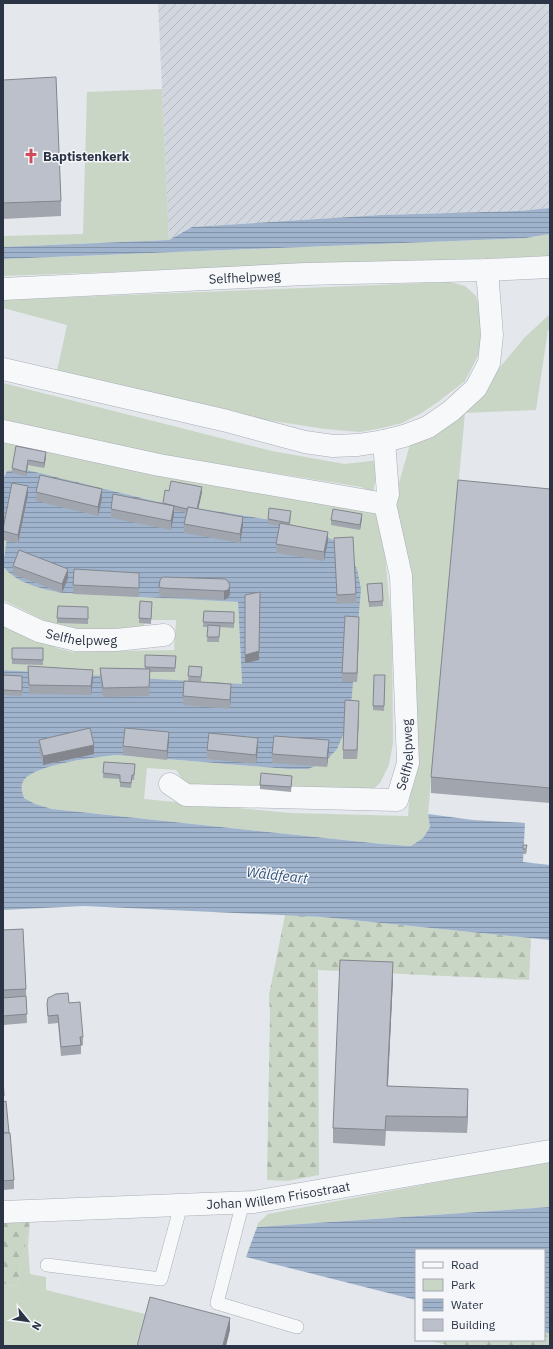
<svg xmlns="http://www.w3.org/2000/svg" width="553" height="1349" font-family="'IBM Plex Sans',sans-serif">
	<defs>
		<pattern id="industrial-furrows" width="10" height="10" patternUnits="userSpaceOnUse"><rect width="10" height="10" fill="#d2d6de"/><path d="M-1 1l2-2M0 10L10 0M9 11l2-2" fill="none" stroke="#b4b8c0"/></pattern>
		<pattern id="forest-firs" width="22" height="20" patternUnits="userSpaceOnUse"><rect width="22" height="20" fill="#c9d6c5"/><path d="M5 1l3.5 6h-7zM16 11l3.5 6h-7z" fill="#adb8ab"/></pattern>
		<pattern id="water-rules" width="6" height="5" patternUnits="userSpaceOnUse"><rect width="6" height="5" fill="#9fb4cc"/><path d="M0 2.5h6" fill="none" stroke="#8293a7"/></pattern>
	</defs>
	<rect width="100%" height="100%" fill="#e4e7ec"/>
	<!-- industrial -->
	<polygon fill="url(#industrial-furrows)" points="158,3 550,3 550,208 520,211 381,215 192,227 169,240"/>
	<!-- green -->
	<g fill="#c9d6c5">
		<polygon points="162,89 169,240 3,247 3,236 83,234 87,92"/>
		<polygon points="550,234 550,256 3,276 3,259 526,238"/>
		<polygon points="450,282 465,286 476,296 480,309 481,350 465,381 438,402 420,414 402,423 382,428 360,432 325,429 260,419 57,371 67,325 3,308 3,300"/>
		<path d="M550,314V330H548L536,410L465,413L428,814L430,827L423,838L411,846L382,844L52,809L35,804L24,798C22,792 20,786 24,780C37,764 96,757 117,755L288,769H308L272,520L158,502L108,490L7,471L3,479V438L370,510L378,516L383,534L392,629L393,743L389,765L380,783L369,793L187,786L176,770L147,768L144,799L291,813L408,816L411,776L392,507L411,441L485,385L525,337Z"/>
		<polygon points="3,383 272,451 345,464 379,460 373,493 361,487 168,456 3,420"/>
		<polygon points="3,524 7,537 3,566 64,593 238,602 242,685 3,670 3,621 57,648 72,652 174,650 176,620 147,620 142,628 64,630 3,600"/>
		<polygon points="550,1161 550,1207 257,1227 258,1223 268,1214"/>
		<polygon points="30,1222 28,1246 30,1274 46,1277 46,1290 145,1314 136,1346 3,1346 3,1283 17,1287"/>
	</g>
	<!-- forest -->
	<g fill="url(#forest-firs)">
		<polygon points="285,915 322,917 531,938 529,980 318,970 319,1175 287,1181 267,1180 270,1013 269,995"/>
		<polygon points="30,1222 17,1287 3,1283 3,1223"/>
		<polygon points="544,1332 550,1333 550,1346 450,1346 428,1340 544,1340"/>
	</g>
	<!-- water -->
	<g fill="url(#water-rules)">
		<polygon points="550,208 550,234 526,238 3,259 3,247 169,240 192,227 381,215 520,211"/>
		<path d="M23,469L158,502L272,520L313,530L333,540L347,552L357,569L361,589L351,706L345,731L337,749L325,762L308,769H288L117,755C96,757 37,764 24,780C20,786 22,792 24,798L35,804L52,809L382,844L411,846L423,838L430,827L428,814L473,820L525,823L523,862L550,865V940L322,917L84,906L3,910V670L242,684L238,602L64,593C44,590 15,583 3,566L7,537L3,524V479L7,471Z"/>
		<polygon points="550,1207 550,1333 544,1332 544,1250 416,1250 416,1300 246,1257 257,1227"/>
	</g>
	<g fill="none" stroke-linecap="round" stroke-linejoin="round">
		<!-- service casing -->
		<g stroke="#a9aeb7" stroke-width="14">
			<g id="service">
				<polyline points="243,1202 217,1303 297,1327"/>
				<polyline points="47,1265 161,1279 181,1205"/>
			</g>
		</g>
		<!-- minor casing -->
		<g stroke="#a9aeb7" stroke-width="23">
			<g id="minor">
				<path id="s1" d="M3,289L305,274L487,270L550,267"/>
				<polyline points="3,369 227,421 305,442 333,446 358,445 384,441 404,436 428,427 451,411 476,388 489,363 492,335 487,270"/>
				<polyline points="3,431 159,465 385,504"/>
				<path id="s2" d="M3,614L39,631L76,640H116L164,635"/>
				<path id="s3" d="M170,784L186,795L397,800L408,763L401,576L385,504L388,494L384,441"/>
				<path id="s4" d="M3,1212L254,1202L550,1151"/>
			</g>
		</g>
		<!-- service -->
		<use href="#service" stroke="#f7f8fa" stroke-width="13"/>
		<!-- minor -->
		<use href="#minor" stroke="#f7f8fa" stroke-width="22"/>
	</g>
	<!-- wall -->
	<g fill="#a1a5ae">
		<polygon points="3,80 61,201 61,216 3,219"/>
		<polygon points="16,446 46,457 44,468 28,465 26,476 12,473 12,468"/>
		<polygon points="550,489 550,803 431,793 431,777"/>
		<polygon points="165,490 169,491 202,492 198,509 243,526 240,543 184,533 184,524 186,513 174,510 174,515 171,530 111,518 111,509 163,504"/>
		<polygon points="36,492 102,498 98,516 36,501"/>
		<polygon points="28,495 18,543 3,540 3,529"/>
		<polygon points="291,515 290,525 328,541 324,561 276,553 276,544 280,526 268,524 268,519"/>
		<polygon points="362,518 360,530 331,525 331,520"/>
		<polygon points="334,538 356,594 356,603 337,604"/>
		<polygon points="13,566 68,578 62,593 13,574"/>
		<polygon points="139,581 139,597 73,594 73,585"/>
		<polygon points="367,584 383,601 383,606 369,607"/>
		<polygon points="230,586 230,594 228,598 224,600 163,597 159,595 159,587"/>
		<polygon points="152,602 151,624 139,623 139,618"/>
		<polygon points="88,607 88,624 57,623 57,618"/>
		<polygon points="204,611 234,612 234,628 220,627 219,642 207,642 208,627 203,627"/>
		<polygon points="359,626 357,682 342,682 342,673"/>
		<polygon points="12,648 43,648 43,665 12,664"/>
		<polygon points="176,656 175,672 150,672 149,696 103,697 100,677 100,668 145,669 145,667"/>
		<polygon points="28,666 93,679 91,695 29,694"/>
		<polygon points="189,666 202,667 201,682 188,681"/>
		<polygon points="3,675 22,676 22,696 3,695"/>
		<polygon points="385,675 384,711 373,710 373,706"/>
		<polygon points="231,693 230,709 183,705 183,696"/>
		<polygon points="359,710 357,759 343,759 343,750"/>
		<polygon points="39,740 94,754 43,765 39,749"/>
		<polygon points="169,741 167,760 123,755 123,746"/>
		<polygon points="258,747 256,764 207,759 207,750"/>
		<polygon points="329,749 327,767 272,763 272,754"/>
		<polygon points="104,762 135,768 134,780 132,780 131,788 120,787 120,779 103,778"/>
		<polygon points="292,781 291,792 260,789 260,785"/>
		<polygon points="523,845 527,850 526,854 523,854"/>
		<polygon points="3,930 26,989 27,1023 3,1025"/>
		<polygon points="393,978 388,1086 468,1105 467,1133 386,1131 385,1146 333,1143 333,1128"/>
		<polygon points="69,1003 83,1037 83,1045 81,1046 81,1054 61,1056 58,1023 48,1024 47,1004"/>
		<polygon points="3,1102 9,1133 14,1180 14,1189 3,1190"/>
	</g>
	<!-- shaded-wall -->
	<g fill="#83868d">
		<polygon points="46,452 46,457 44,468 44,463"/>
		<polygon points="28,460 28,465 26,476 26,472"/>
		<polygon points="28,486 28,495 18,543 18,535"/>
		<polygon points="202,487 202,492 197,515 197,511"/>
		<polygon points="102,489 102,498 98,516 98,507"/>
		<polygon points="174,506 174,515 171,530 171,521"/>
		<polygon points="362,514 362,518 360,530 360,525"/>
		<polygon points="243,517 243,526 240,543 240,534"/>
		<polygon points="328,532 328,541 324,561 324,552"/>
		<polygon points="68,569 68,578 62,593 62,584"/>
		<polygon points="230,586 230,594 228,598 224,600 224,591"/>
		<polygon points="260,601 259,660 245,663 245,655"/>
		<polygon points="359,617 359,626 357,682 357,673"/>
		<polygon points="93,670 93,679 91,695 91,686"/>
		<polygon points="231,684 231,693 230,709 230,700"/>
		<polygon points="359,701 359,710 357,759 357,750"/>
		<polygon points="169,732 169,741 167,760 167,751"/>
		<polygon points="258,738 258,747 256,764 256,755"/>
		<polygon points="329,740 329,749 327,767 327,758"/>
		<polygon points="94,745 94,754 43,765 43,756"/>
		<polygon points="393,962 393,978 387,1101 387,1086"/>
		<polygon points="468,1089 468,1105 467,1133 467,1117"/>
		<polygon points="230,1318 230,1330 226,1346 223,1346"/>
	</g>
	<!-- building -->
	<g fill="#bbc0ca" stroke="#83868d">
		<polygon points="56,77 61,201 3,203 3,80"/>
		<polygon points="16,446 46,452 44,463 28,460 26,472 12,468"/>
		<polygon points="40,475 102,489 98,507 36,492"/>
		<polygon points="458,480 550,489 550,788 431,777"/>
		<polygon points="171,481 202,487 197,509 188,507 187,509 163,503 165,490 169,491"/>
		<polygon points="12,483 28,486 18,535 3,531 3,529"/>
		<polygon points="113,494 174,506 171,521 111,509"/>
		<polygon points="188,507 243,517 240,534 184,524"/>
		<polygon points="269,508 291,511 289,523 268,519"/>
		<polygon points="333,509 362,514 360,525 331,520"/>
		<polygon points="280,523 328,532 324,552 276,544"/>
		<polygon points="353,537 356,594 337,595 334,538"/>
		<polygon points="19,550 68,569 62,584 13,566"/>
		<polygon points="74,569 139,573 139,588 73,585"/>
		<polygon points="163,577 225,579 228,581 230,586 228,590 224,591 163,588 159,587 160,580"/>
		<polygon points="382,583 383,601 369,602 367,584"/>
		<polygon points="260,592 259,651 245,655 245,595"/>
		<polygon points="140,601 152,602 151,619 139,618"/>
		<polygon points="58,606 88,607 88,619 57,618"/>
		<polygon points="204,611 234,612 234,623 203,622"/>
		<polygon points="345,616 359,617 357,673 342,673"/>
		<polygon points="208,625 220,626 219,637 207,637"/>
		<polygon points="12,648 43,648 43,660 12,659"/>
		<polygon points="145,655 176,656 175,668 145,667"/>
		<polygon points="28,666 93,670 91,686 29,685"/>
		<polygon points="189,666 202,667 201,677 188,676"/>
		<polygon points="100,668 150,669 149,687 103,688"/>
		<polygon points="3,675 22,676 22,691 3,690"/>
		<polygon points="374,675 385,675 384,706 373,706"/>
		<polygon points="184,681 231,684 230,700 183,696"/>
		<polygon points="345,700 359,701 357,750 343,750"/>
		<polygon points="90,728 94,745 43,756 39,740"/>
		<polygon points="125,728 169,732 167,751 123,746"/>
		<polygon points="209,733 258,738 256,755 207,750"/>
		<polygon points="274,736 329,740 327,758 272,754"/>
		<polygon points="104,762 135,764 134,775 132,775 131,783 120,782 120,775 103,773"/>
		<polygon points="261,773 292,776 291,787 260,785"/>
		<polygon points="523,845 527,845 526,849 523,849"/>
		<polygon points="23,929 26,989 3,990 3,930"/>
		<polygon points="340,960 393,962 387,1086 468,1089 467,1117 386,1116 385,1130 333,1128"/>
		<polygon points="68,993 69,1003 80,1002 83,1037 80,1037 81,1045 61,1047 58,1015 48,1016 47,1004 48,998 56,994"/>
		<polygon points="26,996 27,1014 3,1016 3,998"/>
		<polygon points="3,1076 4,1096 3,1096"/>
		<polygon points="6,1101 9,1133 3,1133 3,1102"/>
		<polygon points="3,1133 10,1133 14,1180 3,1181"/>
		<polygon points="150,1297 230,1318 223,1345 227,1346 137,1346"/>
	</g>
	<!-- icons -->
	<defs>
		<g id="church-bare" transform="scale(1.2)"><path d="M-1.2-6h2.4v3.5h3.3v2.4h-3.3V6h-2.4V-.1h-3.3v-2.4h3.3Z" fill="#d1495b" stroke="#f4f6f9" stroke-width="2.5" paint-order="stroke"/></g>
	</defs>
	<g fill-rule="evenodd">
		<use href="#church-bare" x="31" y="156"/>
	</g>
	<g text-anchor="middle" dominant-baseline="central" stroke-width="3" stroke-linejoin="round" paint-order="stroke">
		<!-- poi labels -->
		<g font-size="13" font-weight="bold" fill="#2b3445" stroke="#f4f6f9" text-anchor="start">
			<text x="43" y="156">Baptistenkerk</text>
		</g>
		<!-- street labels -->
		<g font-size="13" fill="#2b3445" stroke="#f4f6f9">
			<text stroke="none"><textPath href="#s1" startOffset="242">Selfhelpweg</textPath></text>
			<text stroke="none"><textPath href="#s2" startOffset="83">Selfhelpweg</textPath></text>
			<text stroke="none"><textPath href="#s3" startOffset="277">Selfhelpweg</textPath></text>
			<text stroke="none"><textPath href="#s4" startOffset="276">Johan Willem Frisostraat</textPath></text>
		</g>
		<!-- water labels -->
		<g font-size="14" font-style="italic" fill="#34527a" stroke="#f4f6f9">
			<text transform="translate(277 875) rotate(6)">Wâldfeart</text>
		</g>
	</g>
	<!-- border -->
	<rect width="553" height="1349" fill="none" stroke="#2b3445" stroke-width="8"/>
	<!-- legend -->
	<rect x="415" y="1249" width="130" height="92" fill="#f4f6f9" stroke="#a4a8b1"/>
	<rect x="423" y="1262" width="20" height="6" fill="#f7f8fa" stroke="#a4a8b1"/>
	<text x="451" y="1269" font-size="12" fill="#2b3445">Road</text>
	<rect x="423" y="1279" width="20" height="12" fill="#c9d6c5" stroke="#a4a8b1"/>
	<text x="451" y="1289" font-size="12" fill="#2b3445">Park</text>
	<rect x="423" y="1299" width="20" height="12" fill="url(#water-rules)" stroke="#a4a8b1"/>
	<text x="451" y="1309" font-size="12" fill="#2b3445">Water</text>
	<rect x="423" y="1319" width="20" height="12" fill="#bbc0ca" stroke="#a4a8b1"/>
	<text x="451" y="1329" font-size="12" fill="#2b3445">Building</text>
	<!-- north arrow -->
	<g transform="translate(28 1321) rotate(119)" stroke="#f4f6f9" stroke-width="3" paint-order="stroke">
	<path d="M0-3L7 15L0 10L-7 15Z" fill="#2b3445"/>
	<text y="-6" font-size="11" font-weight="bold" text-anchor="middle" fill="#2b3445">N</text>
	</g>
</svg>
